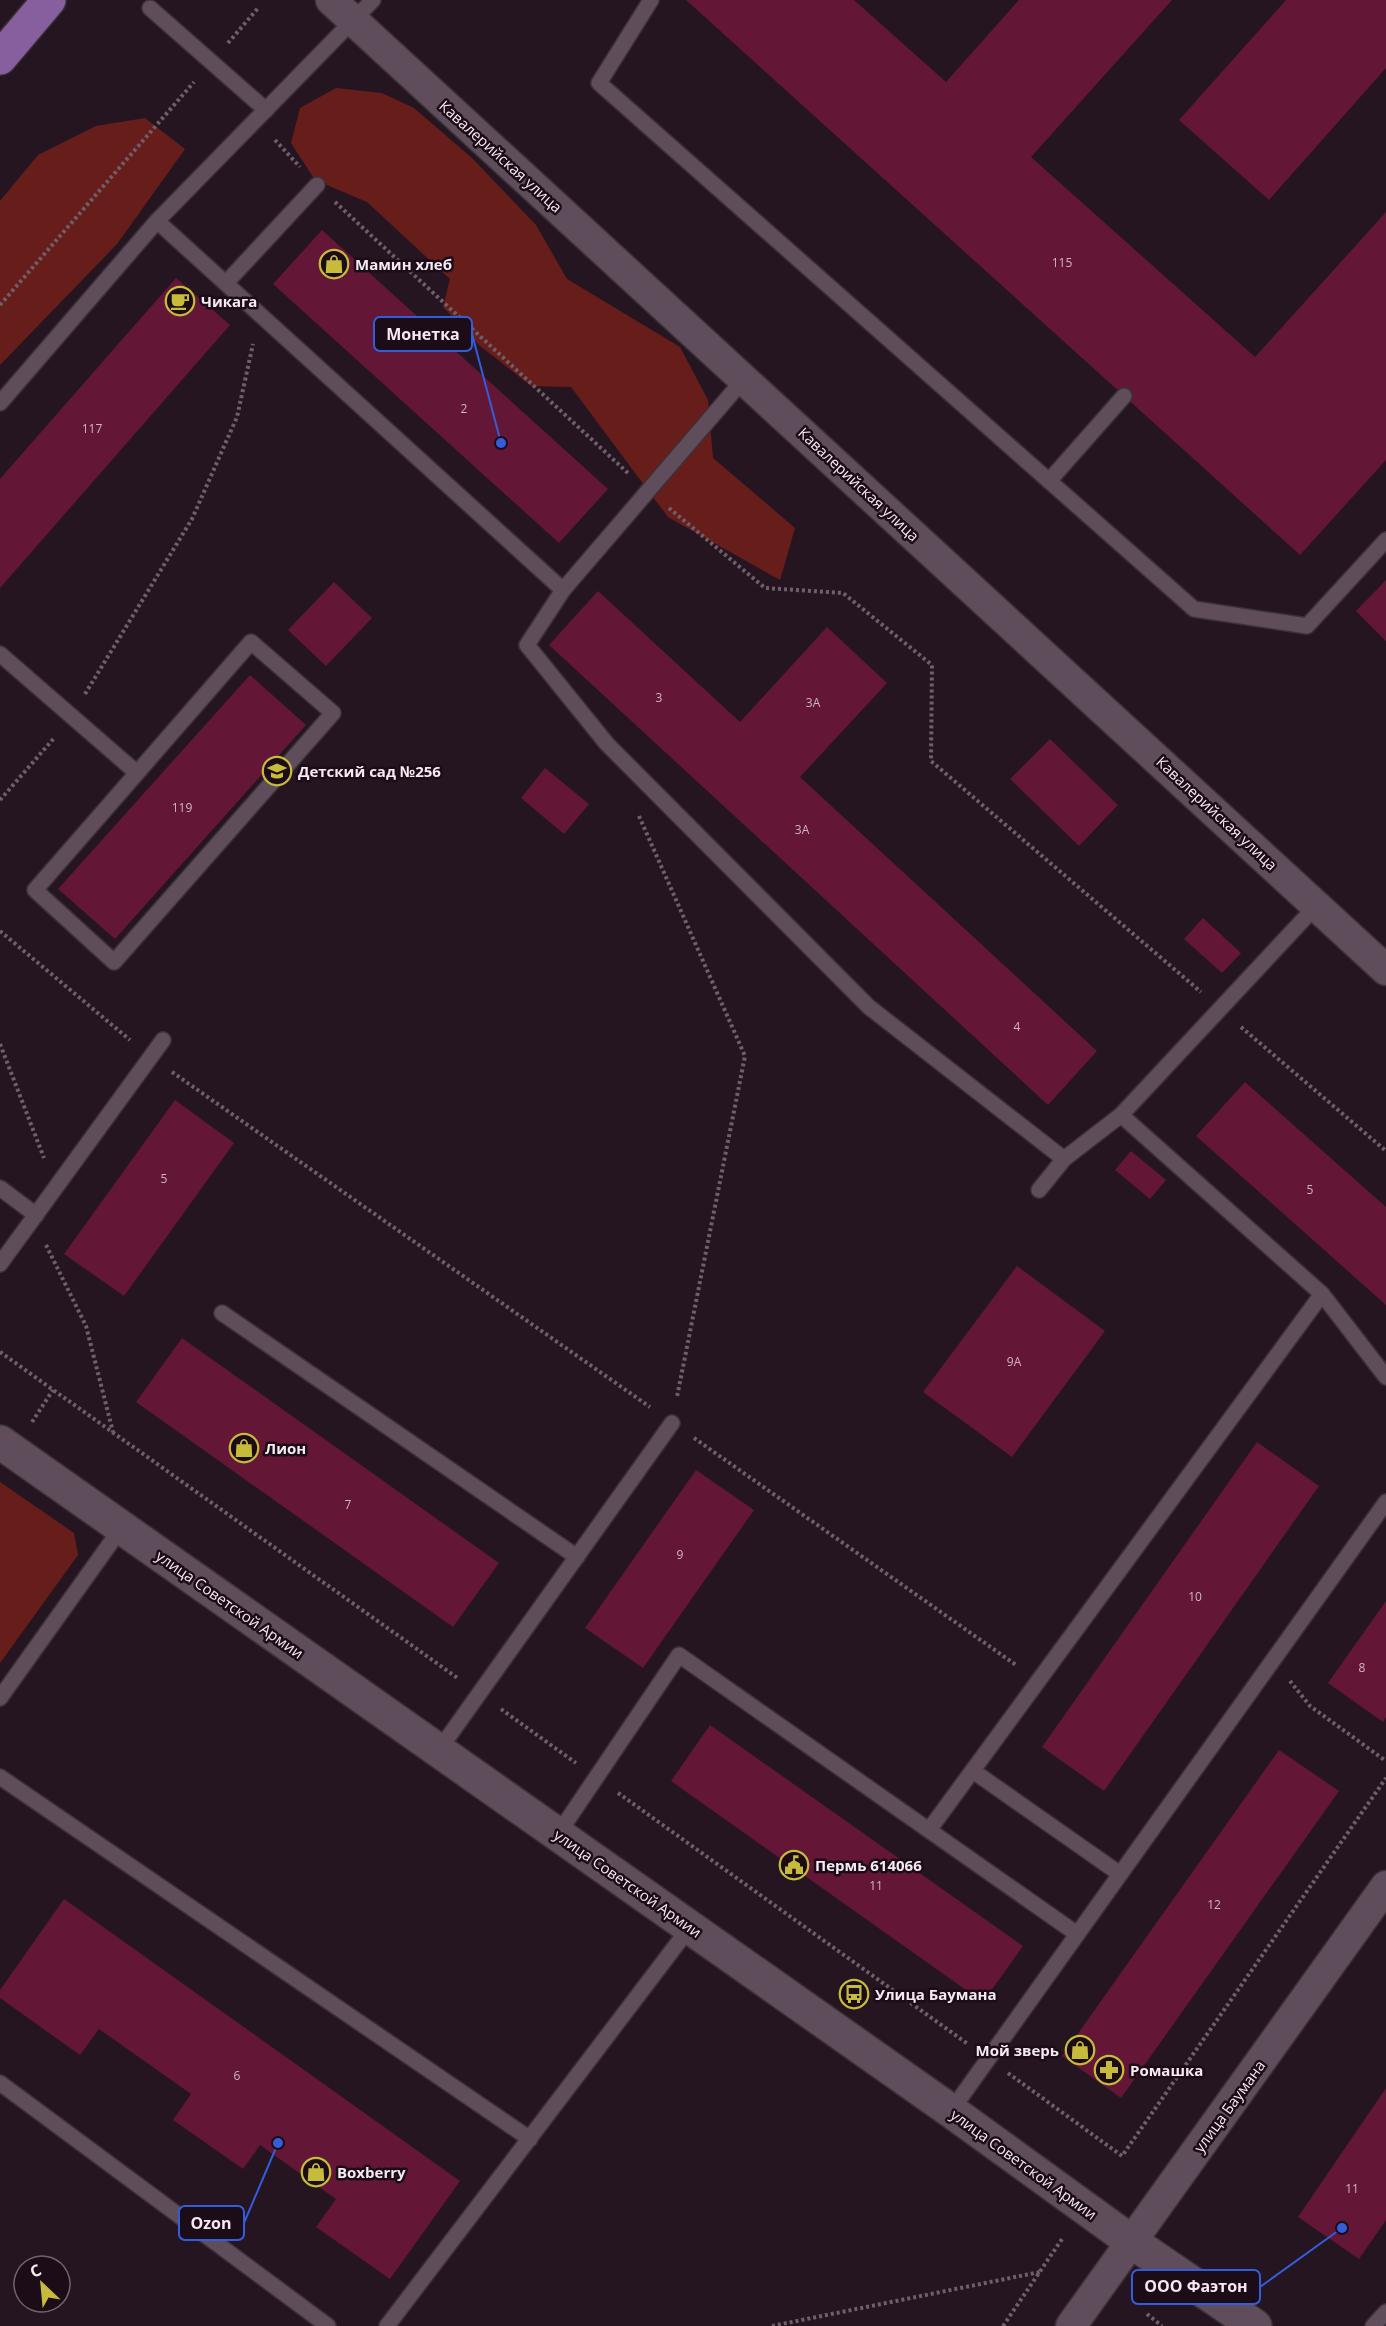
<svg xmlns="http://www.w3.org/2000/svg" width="1386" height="2326" font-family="'Open Sans',sans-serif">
	<rect width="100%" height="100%" fill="#251521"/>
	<!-- green -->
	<g fill="#671e1b">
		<polygon points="336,88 382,93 414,108 472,158 536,225 567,279 680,347 708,400 713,458 795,528 780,580 668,517 571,387 531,386 479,345 443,307 450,279 367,202 315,180 291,143 300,108"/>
		<polygon points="145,118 185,149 117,244 0,365 0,201 38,155 96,126"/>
		<polygon points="0,1482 74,1533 78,1555 0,1663"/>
	</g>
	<!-- building -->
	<g fill="#631635">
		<polygon points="686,0 854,0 946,82 1019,0 1172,0 1031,157 1255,357 1386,212 1386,460 1300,555"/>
		<polygon points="1286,0 1386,0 1386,68 1269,200 1179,120"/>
		<polygon points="322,230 608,489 559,543 273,284"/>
		<polygon points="176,278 230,325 0,588 0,479"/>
		<polygon points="1386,580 1386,641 1356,611"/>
		<polygon points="334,582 372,618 326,666 288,630"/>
		<polygon points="598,591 740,722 827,627 887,683 800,777 1097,1051 1048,1105 549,645"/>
		<polygon points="250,675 306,725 115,939 58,889"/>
		<polygon points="1050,739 1118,805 1079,846 1010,779"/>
		<polygon points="545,768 589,804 564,834 521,798"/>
		<polygon points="1203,918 1241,953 1222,973 1184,939"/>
		<polygon points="1245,1082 1386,1207 1386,1305 1196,1136"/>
		<polygon points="175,1100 234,1143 124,1296 64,1254"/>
		<polygon points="1131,1151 1166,1180 1150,1199 1115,1170"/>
		<polygon points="1017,1266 1105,1331 1012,1457 923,1392"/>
		<polygon points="182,1338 499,1563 453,1627 136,1402"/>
		<polygon points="1257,1442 1319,1486 1104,1791 1042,1747"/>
		<polygon points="696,1470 754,1510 643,1668 585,1628"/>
		<polygon points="1386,1601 1386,1717 1383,1722 1328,1683"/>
		<polygon points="710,1725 1023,1946 983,2002 671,1781"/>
		<polygon points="1279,1750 1339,1791 1121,2098 1062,2056"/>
		<polygon points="64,1899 460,2181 390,2279 316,2227 336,2199 260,2145 243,2169 173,2120 191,2094 99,2029 80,2055 0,1998 0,1990"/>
		<polygon points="1386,2088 1386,2220 1359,2259 1298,2217"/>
	</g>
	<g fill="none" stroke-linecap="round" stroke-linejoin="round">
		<!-- service casing -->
		<g stroke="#3b3138" stroke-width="18">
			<g id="service">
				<polyline points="651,0 599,83 1194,609 1307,626 1386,540"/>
				<polyline points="150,8 266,110"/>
				<polyline points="157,221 563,590 744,379"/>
				<polyline points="226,283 317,185"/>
				<polyline points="0,403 157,221 373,0"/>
				<polyline points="1049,481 1124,396"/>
				<polyline points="563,590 527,645 607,744 869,1007 1064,1159 1121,1115 1317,905"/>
				<polyline points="0,654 137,773 251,642 333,713 114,962 35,890 137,773"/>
				<polyline points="1121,1115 1322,1294 1386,1377"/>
				<polyline points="0,1188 36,1215"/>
				<polyline points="1039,1190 1064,1159"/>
				<polyline points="0,1264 163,1040"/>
				<polyline points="222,1313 577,1557"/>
				<polyline points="0,1698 122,1527"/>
				<polyline points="439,1750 672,1423"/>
				<polyline points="973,1771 1120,1874"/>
				<polyline points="0,1777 530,2139"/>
				<polyline points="929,1830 1322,1294"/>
				<polyline points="558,1834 679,1655 1077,1934"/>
				<polyline points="0,2083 328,2326"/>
				<polyline points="951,2111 1386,1502"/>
				<polyline points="387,2326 690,1927"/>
				<polyline points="1373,2326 1386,2312"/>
			</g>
		</g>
		<!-- minor casing -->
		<g stroke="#3b3138" stroke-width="33">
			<g id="minor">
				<polyline points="331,0 1386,970"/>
				<polyline points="1071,2326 1386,1886"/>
			</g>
		</g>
		<!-- tertiary casing -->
		<g stroke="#3b3138" stroke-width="36">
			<polyline id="tertiary" points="0,1442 951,2111 1132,2242 1255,2326"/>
		</g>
		<!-- primary casing -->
		<g stroke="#3b3138" stroke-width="36">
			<polyline id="primary" points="0,58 49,0"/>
		</g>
		<!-- path -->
		<g stroke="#6e5f6a" stroke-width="4" stroke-dasharray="3 3" stroke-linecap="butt">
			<polyline points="228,43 259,7"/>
			<polyline points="275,140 300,167"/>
			<polyline points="335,202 629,474"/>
			<polyline points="0,305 194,82"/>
			<polyline points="669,508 765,588 843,593 932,665 931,761 1201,992"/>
			<polyline points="85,694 192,519 237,417 253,344"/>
			<polyline points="0,800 55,737"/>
			<polyline points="639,816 745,1056 677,1397"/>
			<polyline points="0,931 130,1040"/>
			<polyline points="1241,1027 1386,1151"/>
			<polyline points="0,1044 44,1158"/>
			<polyline points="172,1072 650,1407"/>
			<polyline points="46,1245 86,1326 113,1432"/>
			<polyline points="0,1352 459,1679"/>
			<polyline points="32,1422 53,1390"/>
			<polyline points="694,1438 1016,1665"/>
			<polyline points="1290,1681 1310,1706 1386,1761"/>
			<polyline points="501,1709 576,1763"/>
			<polyline points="618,1793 968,2044"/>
			<polyline points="1008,2073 1122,2156 1386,1778"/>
			<polyline points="1147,2314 1162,2326"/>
			<polyline points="772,2326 1040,2272"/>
			<polyline points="1003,2326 1062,2239"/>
		</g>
		<!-- service -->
		<use href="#service" stroke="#5f4d5b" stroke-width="15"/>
		<!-- minor -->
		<use href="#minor" stroke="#5f4d5b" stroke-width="30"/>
		<!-- tertiary -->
		<use href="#tertiary" stroke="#5f4d5b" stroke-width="33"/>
		<!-- primary -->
		<use href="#primary" stroke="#875e9e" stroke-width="33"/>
	</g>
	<!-- icons -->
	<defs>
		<g id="shop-ring" transform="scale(1.5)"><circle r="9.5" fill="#1b0c18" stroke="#c7bb3c" stroke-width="1.5"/><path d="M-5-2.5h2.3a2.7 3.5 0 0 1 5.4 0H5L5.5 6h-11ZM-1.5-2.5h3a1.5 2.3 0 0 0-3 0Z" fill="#c7bb3c"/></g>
		<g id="cafe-ring" transform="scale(1.5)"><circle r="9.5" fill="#1b0c18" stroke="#c7bb3c" stroke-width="1.5"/><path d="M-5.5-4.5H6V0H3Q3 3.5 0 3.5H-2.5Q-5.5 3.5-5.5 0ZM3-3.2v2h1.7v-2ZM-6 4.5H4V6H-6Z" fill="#c7bb3c"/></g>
		<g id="school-ring" transform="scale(1.5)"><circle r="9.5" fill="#1b0c18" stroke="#c7bb3c" stroke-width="1.5"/><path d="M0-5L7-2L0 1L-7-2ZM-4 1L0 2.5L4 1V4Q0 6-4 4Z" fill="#c7bb3c"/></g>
		<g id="civic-ring" transform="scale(1.5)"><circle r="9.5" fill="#1b0c18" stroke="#c7bb3c" stroke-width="1.5"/><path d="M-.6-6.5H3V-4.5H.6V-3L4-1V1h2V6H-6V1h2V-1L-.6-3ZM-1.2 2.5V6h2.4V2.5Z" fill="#c7bb3c"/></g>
		<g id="bus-ring" transform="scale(1.5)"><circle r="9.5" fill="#1b0c18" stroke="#c7bb3c" stroke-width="1.5"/><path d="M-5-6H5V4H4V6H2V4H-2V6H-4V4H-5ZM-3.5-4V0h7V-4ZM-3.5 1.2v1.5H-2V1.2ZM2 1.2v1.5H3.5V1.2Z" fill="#c7bb3c"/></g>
		<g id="pharmacy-ring" transform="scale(1.5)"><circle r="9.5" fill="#1b0c18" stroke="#c7bb3c" stroke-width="1.5"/><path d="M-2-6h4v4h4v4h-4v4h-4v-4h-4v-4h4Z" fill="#c7bb3c"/></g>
	</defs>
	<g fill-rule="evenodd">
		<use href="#shop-ring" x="334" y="264"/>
		<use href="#cafe-ring" x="180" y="301"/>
		<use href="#school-ring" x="277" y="771"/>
		<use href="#shop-ring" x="244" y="1448"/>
		<use href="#civic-ring" x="794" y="1865"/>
		<use href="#bus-ring" x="854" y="1994"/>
		<use href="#shop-ring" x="1080" y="2050"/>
		<use href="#pharmacy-ring" x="1109" y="2070"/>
		<use href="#shop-ring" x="316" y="2172"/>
	</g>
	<g text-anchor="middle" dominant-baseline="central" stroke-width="5" stroke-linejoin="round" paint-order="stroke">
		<!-- number labels -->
		<g font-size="12" fill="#d0b4c3">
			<text x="1062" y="262">115</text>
			<text x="464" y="408">2</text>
			<text x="92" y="428">117</text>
			<text x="659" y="697">3</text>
			<text x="813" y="702">3А</text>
			<text x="182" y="807">119</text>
			<text x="802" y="829">3А</text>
			<text x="1017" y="1026">4</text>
			<text x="164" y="1178">5</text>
			<text x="1310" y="1189">5</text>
			<text x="1014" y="1361">9А</text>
			<text x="348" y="1504">7</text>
			<text x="680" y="1554">9</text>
			<text x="1195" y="1596">10</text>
			<text x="1362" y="1667">8</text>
			<text x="876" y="1885">11</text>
			<text x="1214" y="1904">12</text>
			<text x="237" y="2075">6</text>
			<text x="1352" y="2188">11</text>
		</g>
		<!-- street labels -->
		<g font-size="15" fill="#f5e9f2" stroke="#1b0c18">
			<text transform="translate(501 156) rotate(42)">Кавалерийская улица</text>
			<text transform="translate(859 484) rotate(43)">Кавалерийская улица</text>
			<text transform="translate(1217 813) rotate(43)">Кавалерийская улица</text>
			<text transform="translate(230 1604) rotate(35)">улица Советской Армии</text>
			<text transform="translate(628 1883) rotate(35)">улица Советской Армии</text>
			<text transform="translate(1229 2106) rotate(-54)">улица Баумана</text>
			<text transform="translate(1024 2164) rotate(36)">улица Советской Армии</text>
		</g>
		<!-- poi labels -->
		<g font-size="15" font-weight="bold" fill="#f5e9f2" stroke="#1b0c18" text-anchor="start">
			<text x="355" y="264">Мамин хлеб</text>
			<text x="201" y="301">Чикага</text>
			<text x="298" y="771">Детский сад №256</text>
			<text x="265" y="1448">Лион</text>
			<text x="815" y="1865">Пермь 614066</text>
			<text x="875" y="1994">Улица Баумана</text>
			<text x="1059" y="2050" text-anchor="end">Мой зверь</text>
			<text x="1130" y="2070">Ромашка</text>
			<text x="337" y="2172">Boxberry</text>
		</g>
	</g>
	<!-- callouts -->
	<path fill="none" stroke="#335edb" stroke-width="2" d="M501 443L472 334M278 2143L244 2223M1342 2228L1260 2287"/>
	<g fill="#335edb" stroke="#1b0c18" stroke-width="2">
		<circle cx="501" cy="443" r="6"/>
		<circle cx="278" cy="2143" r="6"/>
		<circle cx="1342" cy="2228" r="6"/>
	</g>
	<g fill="#1b0c18" stroke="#335edb" stroke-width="2">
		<rect x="374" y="317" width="98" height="34" rx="6"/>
		<rect x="179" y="2206" width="65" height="34" rx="6"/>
		<rect x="1132" y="2270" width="128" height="34" rx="6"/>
	</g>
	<g font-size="16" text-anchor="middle" font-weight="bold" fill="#f5e9f2">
		<text x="423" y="340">Монетка</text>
		<text x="211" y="2229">Ozon</text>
		<text x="1196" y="2292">ООО Фаэтон</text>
	</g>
	<!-- north arrow -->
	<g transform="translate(42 2284) rotate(334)"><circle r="28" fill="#1b0c18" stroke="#72646f" stroke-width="1.5"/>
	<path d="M0-4.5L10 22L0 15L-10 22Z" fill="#c7bb3c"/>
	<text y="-9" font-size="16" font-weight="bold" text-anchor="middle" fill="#f5e9f2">С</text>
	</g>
</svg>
